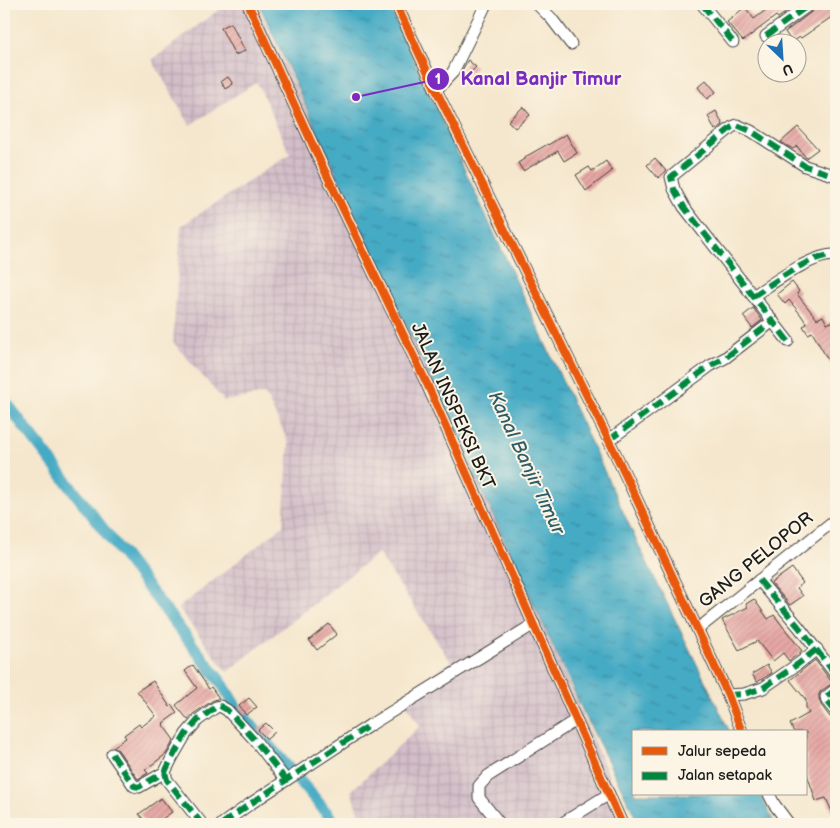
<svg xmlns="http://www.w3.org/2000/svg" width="840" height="828" font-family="'Balsamiq Sans',sans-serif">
	<defs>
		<pattern id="industrial-grid" width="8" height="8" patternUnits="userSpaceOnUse" patternTransform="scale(1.25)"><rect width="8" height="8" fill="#d2bdc8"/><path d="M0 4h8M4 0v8" fill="none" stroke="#b4a2ab"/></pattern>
		<pattern id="water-ripples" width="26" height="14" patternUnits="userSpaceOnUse" patternTransform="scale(1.25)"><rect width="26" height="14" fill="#45aac4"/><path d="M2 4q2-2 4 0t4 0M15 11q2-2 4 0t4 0" fill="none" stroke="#398a9e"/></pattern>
		<pattern id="building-hatch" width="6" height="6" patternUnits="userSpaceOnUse" patternTransform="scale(1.25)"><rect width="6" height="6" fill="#e6a8a5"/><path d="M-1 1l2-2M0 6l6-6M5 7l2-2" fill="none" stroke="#c5908d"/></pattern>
	</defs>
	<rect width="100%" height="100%" fill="#fcf5e5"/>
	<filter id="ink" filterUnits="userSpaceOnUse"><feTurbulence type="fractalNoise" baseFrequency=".02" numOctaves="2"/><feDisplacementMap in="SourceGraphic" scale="10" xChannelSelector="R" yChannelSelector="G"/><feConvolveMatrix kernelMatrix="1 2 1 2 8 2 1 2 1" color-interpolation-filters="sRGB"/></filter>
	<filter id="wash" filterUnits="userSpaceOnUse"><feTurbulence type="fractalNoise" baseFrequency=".0096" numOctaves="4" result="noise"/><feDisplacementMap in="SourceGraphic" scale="20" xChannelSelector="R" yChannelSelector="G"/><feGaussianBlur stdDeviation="1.12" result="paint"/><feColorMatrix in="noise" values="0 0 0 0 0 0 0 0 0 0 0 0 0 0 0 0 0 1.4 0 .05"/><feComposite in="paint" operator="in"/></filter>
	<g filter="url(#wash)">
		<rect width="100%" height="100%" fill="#f5e7cd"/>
		<!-- industrial -->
		<polygon fill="url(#industrial-grid)" points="229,4 256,4 440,390 630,824 362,824 351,791 420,726 400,695 451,662 378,553 227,672 178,608 283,526 289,443 265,394 224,401 173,342 181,226 290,154 257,82 190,125 152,60 217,11"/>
		<!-- water -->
		<polygon fill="url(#water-ripples)" stroke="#306370" points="259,4 388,4 637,542 730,732 634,732 634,794 760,794 775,824 639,824 581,707"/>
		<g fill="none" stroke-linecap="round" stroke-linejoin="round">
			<!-- canal -->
			<polyline stroke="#45aac4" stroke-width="12" points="4,400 223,685 237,709 311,794 336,824"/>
		</g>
		<g id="blocks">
			<!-- building -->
			<g fill="url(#building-hatch)">
				<polygon points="774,4 798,4 778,18 776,16 743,41 727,22 745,7 754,19"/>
				<polygon points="817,4 836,4 836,14 801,38 800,37 792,42 785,32 814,10"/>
				<polygon points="231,23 245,51 235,55 221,28"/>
				<polygon points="468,60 476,67 465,78 460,74 466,63"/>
				<polygon points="228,77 233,84 225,89 221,81"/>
				<polygon points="706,80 716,92 707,99 698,87"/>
				<polygon points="523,107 530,115 515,128 508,121"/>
				<polygon points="716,111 723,125 715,130 708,116"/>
				<polygon points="798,127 818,149 806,158 797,146 793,149 781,142"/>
				<polygon points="566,134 577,153 564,161 558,151 523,171 518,163 526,158 525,157 548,144 548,145"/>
				<polygon points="655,158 666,171 658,178 647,165"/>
				<polygon points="606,161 612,171 586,191 576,175 589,167 592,171"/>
				<polygon points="792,282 799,291 797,294 817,319 823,316 827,324 836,320 836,374 812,332 808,334 803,326 807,324 801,315 789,300 785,304 777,294"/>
				<polygon points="753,308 762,320 752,328 743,316"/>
				<polygon points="792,568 803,583 797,588 803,596 790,605 771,583"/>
				<polygon points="754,599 768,619 774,615 802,651 789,661 783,653 773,661 757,641 739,650 722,620 748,607 746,604"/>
				<polygon points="329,624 337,634 317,650 309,640"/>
				<polygon points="815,660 830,680 834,682 821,691 819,694 819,698 821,705 830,717 836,719 836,821 826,798 816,801 806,771 806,732 794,732 790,724 809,713 806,708 806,700 790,680"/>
				<polygon points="193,665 209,689 211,687 219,698 212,701 193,714 188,720 176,705 197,688 185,671"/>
				<polygon points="767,665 772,673 757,682 752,674"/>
				<polygon points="153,681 170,707 172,705 177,713 163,723 164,724 163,725 174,740 166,754 145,770 148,773 138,779 118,750 113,747 126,738 124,735 139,724 141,727 156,716 137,691"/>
				<polygon points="249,698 257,707 246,715 239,706"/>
				<polygon points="266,723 275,732 267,739 258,730"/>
				<polygon points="161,798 172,812 155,824 147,824 139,814"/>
			</g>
		</g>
	</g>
	<g filter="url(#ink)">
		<use href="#blocks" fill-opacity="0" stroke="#3d3a37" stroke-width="1"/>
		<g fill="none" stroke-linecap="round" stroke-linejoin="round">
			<!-- minor casing -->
			<g stroke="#3d3a37" stroke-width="13">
				<g id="minor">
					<polyline points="248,4 321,163 427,384 622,824"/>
					<polyline points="396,4 436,90 615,453 728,695 742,732"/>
					<polyline points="537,4 551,18 571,44"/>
					<polyline points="702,4 733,42"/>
					<polyline points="766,36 810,4"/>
					<polyline points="436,90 453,72 486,4"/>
					<path d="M753,296C773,283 813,253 836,255"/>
					<polyline points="788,341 684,207 674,189 671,177 732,127 737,125 751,131 805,166 836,176"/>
					<polyline points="609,440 710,366 725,358 773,321"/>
					<polyline points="759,580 798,626 836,675"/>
					<polyline points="698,629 836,519"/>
					<polyline points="836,689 826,697 827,701 836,712"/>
					<polyline points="728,695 744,694 763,688 798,664 817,649"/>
					<polyline points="112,754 134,786 139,787 165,772 172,758 186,734 198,720 216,707 220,706 227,710 254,739 286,780"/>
					<polyline points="165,772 167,780 202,824"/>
					<polyline points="769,794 774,804 789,824"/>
					<polyline points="222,824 250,804 370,725 534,624"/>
					<polyline points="500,824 479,798 479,786 488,776 576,720"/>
					<polyline points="561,824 609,794"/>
				</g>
			</g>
			<!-- minor -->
			<use href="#minor" stroke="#fff" stroke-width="11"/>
			<!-- quiet -->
			<g stroke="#00873e" stroke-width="6" stroke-dasharray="12 6" stroke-linecap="butt">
				<polyline points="702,4 733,42"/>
				<polyline points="766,36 810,4"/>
				<path d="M753,296C773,283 813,253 836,255"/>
				<polyline points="788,341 684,207 674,189 671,177 732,127 737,125 751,131 805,166 836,176"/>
				<polyline points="609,440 710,366 725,358 773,321"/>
				<polyline points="759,580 798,626 836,675"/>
				<polyline points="836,689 826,697 827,701 836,712"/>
				<polyline points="728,695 744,694 763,688 798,664 817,649"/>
				<polyline points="112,754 134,786 139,787 165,772 172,758 186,734 198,720 216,707 220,706 227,710 254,739 286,780"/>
				<polyline points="165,772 167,780 202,824"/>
				<polyline points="222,824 250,804 370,725"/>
			</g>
			<!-- cycleway casing -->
			<g stroke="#fcf5e5" stroke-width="11">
				<g id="cycleway">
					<polyline points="248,4 321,163 427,384 622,824"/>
					<polyline points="396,4 436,90 615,453 728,695 742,732"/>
				</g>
			</g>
			<!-- cycleway -->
			<use href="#cycleway" stroke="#e8590c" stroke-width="8"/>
		</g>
	</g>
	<g text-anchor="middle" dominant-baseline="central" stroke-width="4" stroke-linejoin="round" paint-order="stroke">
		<!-- street labels -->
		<g font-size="18" fill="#1c1c1c" stroke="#fcf5e5">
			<text transform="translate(453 406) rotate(66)">JALAN INSPEKSI BKT</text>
			<text transform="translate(756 560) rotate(-39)">GANG PELOPOR</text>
		</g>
		<!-- water labels -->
		<g font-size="19" font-style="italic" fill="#2e5c68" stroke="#fcf5e5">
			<text transform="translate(526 463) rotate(65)">Kanal Banjir Timur</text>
		</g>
	</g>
	<!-- callouts -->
	<path fill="none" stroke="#7b2cbf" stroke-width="2" d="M356 97L438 79"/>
	<g fill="#7b2cbf" stroke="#fcf5e5" stroke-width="2">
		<circle cx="356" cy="97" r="5"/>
		<circle cx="438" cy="79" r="12"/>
	</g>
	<g font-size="15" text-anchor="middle" font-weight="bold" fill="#fff">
		<text x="438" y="84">1</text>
	</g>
	<g font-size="19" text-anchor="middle" font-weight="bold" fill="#7b2cbf" stroke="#fcf5e5" stroke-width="4" stroke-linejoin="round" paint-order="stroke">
		<text x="541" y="85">Kanal Banjir Timur</text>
	</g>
	<!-- margin -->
	<rect width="840" height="828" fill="none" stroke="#fcf5e5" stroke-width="20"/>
	<!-- legend -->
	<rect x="632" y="730" width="175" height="65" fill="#fcf5e5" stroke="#a29e95"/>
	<rect x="642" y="747" width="25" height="8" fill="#e8590c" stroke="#a29e95"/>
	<text x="678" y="756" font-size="15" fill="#1c1c1c">Jalur sepeda</text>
	<rect x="642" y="772" width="25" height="8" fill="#00873e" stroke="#a29e95"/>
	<text x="678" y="780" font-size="15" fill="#1c1c1c">Jalan setapak</text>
	<!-- north arrow -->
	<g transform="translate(782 58) rotate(155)"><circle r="24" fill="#fcf5e5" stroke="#a29e95"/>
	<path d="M0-4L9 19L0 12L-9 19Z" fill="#1f6fb2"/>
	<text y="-8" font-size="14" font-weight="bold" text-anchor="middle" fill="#1c1c1c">U</text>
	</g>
</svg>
